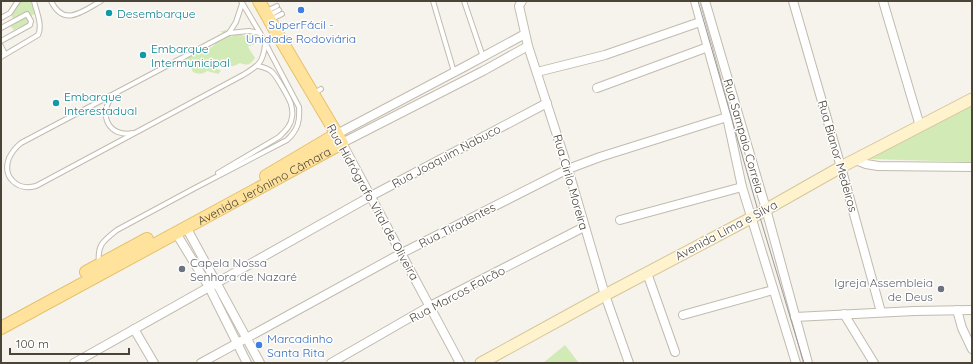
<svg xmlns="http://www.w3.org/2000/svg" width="973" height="364" font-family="Quicksand,sans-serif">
	<rect width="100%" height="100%" fill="#f6f3ec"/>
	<!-- green -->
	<g fill="#d2eab5">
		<polygon points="19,1 33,1 37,9 35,11 35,14 32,15 32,21 14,30 11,27 13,19 11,14 12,7 16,8"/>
		<path d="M226,30L228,32H230L231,37L238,33L244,36L247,35L250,37L251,40L254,42L255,44L249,46L248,47L255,58C250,65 248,66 240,63L234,66H231V63L229,61L226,63V65L219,64L216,68L221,71L218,74L207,71C202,75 198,74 193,72L187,59L189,57L202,51L199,47C205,48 211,50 215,44H214L213,39L222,34V32H219Z"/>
		<polygon points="972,104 972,162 869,159"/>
		<polygon points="565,345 579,363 543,363"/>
	</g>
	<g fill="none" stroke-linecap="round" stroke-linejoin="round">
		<!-- service casing -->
		<g stroke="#c2bbae" stroke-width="6">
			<g id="service">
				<path d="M51,1C64,28 83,11 101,1"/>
				<polyline points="433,1 454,72"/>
				<polyline points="464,1 483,57"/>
				<polyline points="267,11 277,6"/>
				<polyline points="268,16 279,10"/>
				<polyline points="1,18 10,13 18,1"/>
				<polyline points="270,20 282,14"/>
				<polyline points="1,28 27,14 31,21 30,25 1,41"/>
				<polyline points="229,33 236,22 242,4"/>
				<path d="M260,33L249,31L229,33L21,143C16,147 12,152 9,158C2,177 17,191 36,186L243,75C258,66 263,63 265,45"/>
				<polyline points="1,46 5,54"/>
				<path d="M1,57L38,35C43,25 36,11 34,1"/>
				<polyline points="313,94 321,89"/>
				<path d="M113,96C97,114 109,138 133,133"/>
				<path d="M218,173L279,137C285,131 291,126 292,117C293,113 292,108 291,104C289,98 277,77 272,72C268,68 263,67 258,66"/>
				<path d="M99,263C97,245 103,241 117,230L195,188L287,140C298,130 300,121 299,107L260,33L241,1"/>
			</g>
		</g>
		<!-- minor casing -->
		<g stroke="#c2bbae" stroke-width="10">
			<g id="minor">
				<polyline points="522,1 519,6 528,46 568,169 605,295 629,363"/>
				<polyline points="695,1 727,117 742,187 796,363"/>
				<polyline points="705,1 766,209 808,363"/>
				<polyline points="793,1 841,167 881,312"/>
				<polyline points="883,1 920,126"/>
				<polyline points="537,72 605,55 700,22"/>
				<polyline points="597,88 708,47"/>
				<polyline points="337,134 464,67 525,34"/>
				<polyline points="856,160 866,164 878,166 972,167"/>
				<polyline points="620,220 742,187"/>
				<polyline points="186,227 260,363"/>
				<polyline points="176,233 209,287 247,363"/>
				<polyline points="647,273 675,352"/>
				<polyline points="957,310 962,328 972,349"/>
				<polyline points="844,314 874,363"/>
				<polyline points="683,315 773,290"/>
				<polyline points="795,317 914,311 972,310"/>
				<polyline points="134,329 154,363"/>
				<polyline points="74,363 371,196 547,103"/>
				<polyline points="201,363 400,254 568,169 600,157 727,117"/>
				<polyline points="331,363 430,306 584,227"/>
				<polyline points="460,363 342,143 483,71 528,46"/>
			</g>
		</g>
		<!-- secondary casing -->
		<g stroke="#d6c79b" stroke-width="13">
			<polyline id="secondary" points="481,363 605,295 751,218 841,167 972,99"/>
		</g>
		<!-- primary casing -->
		<g stroke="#e6c16a" stroke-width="14">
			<g id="primary">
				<polyline points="266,176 337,134"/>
				<polyline points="86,272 147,239"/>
				<path id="s1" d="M1,328L342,143L278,35L259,1"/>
			</g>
		</g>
		<!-- service -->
		<use href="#service" stroke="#fff" stroke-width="4"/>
		<!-- minor -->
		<use href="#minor" stroke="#fff" stroke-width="8"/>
		<!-- secondary -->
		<use href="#secondary" stroke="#fff3cd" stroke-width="11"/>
		<!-- primary -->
		<use href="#primary" stroke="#ffe39c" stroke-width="12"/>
		<!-- tram -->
		<polyline stroke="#9a9a9a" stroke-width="1" points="698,1 759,214 804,363"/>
	</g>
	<!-- markers -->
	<g fill="#3f7fe0" stroke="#fff" stroke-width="1.5">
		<circle cx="301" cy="10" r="4"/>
		<circle cx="259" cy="345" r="4"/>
	</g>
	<g fill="#0f9aa8" stroke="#fff" stroke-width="1.5">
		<circle cx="109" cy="13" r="4"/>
		<circle cx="143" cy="55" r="4"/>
		<circle cx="56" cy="103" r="4"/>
	</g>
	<g fill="#6b7280" stroke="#fff" stroke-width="1.5">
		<circle cx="182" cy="269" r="4"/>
		<circle cx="941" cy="289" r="4"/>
	</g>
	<g text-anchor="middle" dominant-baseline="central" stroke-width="3" stroke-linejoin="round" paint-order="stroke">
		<!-- culture labels -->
		<g font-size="12" fill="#0d838f" stroke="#fff" text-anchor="start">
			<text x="117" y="13">Desembarque</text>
			<text x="151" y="48">Embarque<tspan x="151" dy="14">Intermunicipal</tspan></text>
			<text x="64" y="96">Embarque<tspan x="64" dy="14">Interestadual</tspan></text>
		</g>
		<!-- shop labels -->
		<g font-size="12" fill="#366cbe" stroke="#fff">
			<text x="301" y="24">SuperFácil -<tspan x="301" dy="14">Unidade Rodoviária</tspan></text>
			<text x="267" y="338" text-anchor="start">Marcadinho<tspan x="267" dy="14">Santa Rita</tspan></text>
		</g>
		<!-- street labels -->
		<g font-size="12" fill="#4b4439" stroke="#fff">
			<text transform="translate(744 136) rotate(74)">Rua Sampaio Correia</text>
			<text transform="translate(446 156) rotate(-28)">Rua Joaquim Nabuco</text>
			<text transform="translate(838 156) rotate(74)">Rua Bianor Medeiros</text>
			<text transform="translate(571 182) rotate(74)">Rua Cirilo Moreira</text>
			<text stroke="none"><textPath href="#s1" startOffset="299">Avenida Jerônimo Câmara</textPath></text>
			<text transform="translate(373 202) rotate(61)">Rua Hidrógrafo Vital de Oliveira</text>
			<text transform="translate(457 225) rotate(-27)">Rua Tiradentes</text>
			<text transform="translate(726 230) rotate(-28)">Avenida Lima e Silva</text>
			<text transform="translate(457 294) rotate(-28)">Rua Marcos Falcão</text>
		</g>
		<!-- worship labels -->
		<g font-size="12" fill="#5b616d" stroke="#fff" text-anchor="start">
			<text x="190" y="262">Capela Nossa<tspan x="190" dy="14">Senhora de Nazaré</tspan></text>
			<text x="933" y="282" text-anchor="end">Igreja Assembleia<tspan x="933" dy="14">de Deus</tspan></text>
		</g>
	</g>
	<!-- border -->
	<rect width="973" height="364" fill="none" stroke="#4b4439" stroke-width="4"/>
	<!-- scale -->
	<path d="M10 348v6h119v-6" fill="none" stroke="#4b4439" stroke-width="2"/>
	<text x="16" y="348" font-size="12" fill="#4b4439" stroke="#ffffff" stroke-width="3" paint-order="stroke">100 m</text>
</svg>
